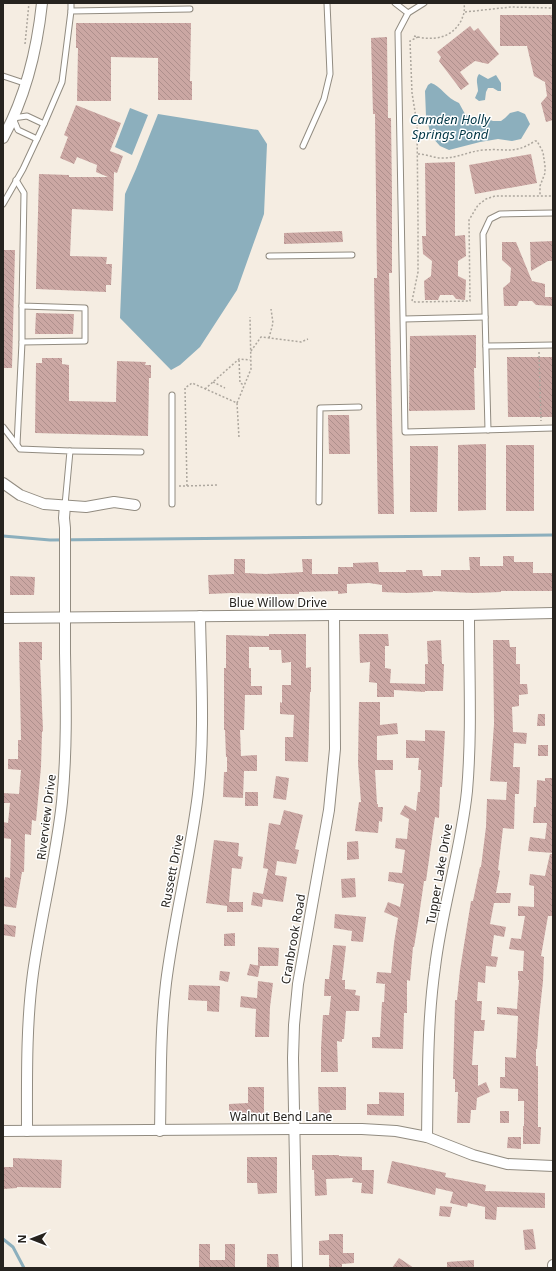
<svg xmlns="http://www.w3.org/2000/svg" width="556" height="1271" font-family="'Noto Sans',sans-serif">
	<defs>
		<pattern id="building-back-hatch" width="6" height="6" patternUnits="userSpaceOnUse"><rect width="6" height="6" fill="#cba7a3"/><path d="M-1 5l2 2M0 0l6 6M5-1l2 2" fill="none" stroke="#ae8f8c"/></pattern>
	</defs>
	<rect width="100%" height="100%" fill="#f5ede2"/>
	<!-- water -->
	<g fill="#8cafbd">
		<path d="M479,74L488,79L496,75L501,83V91H498L493,88H488L486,92L485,100L479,101L475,98L478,91C478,85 475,79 479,74Z"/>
		<path d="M431,83C441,86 446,98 459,103L465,114L470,117L485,118L493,121H501L505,118L510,113L518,111L525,114L530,124L521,139L512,141L498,139L480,142L449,150L440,146L431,136L426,116L425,91L428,85Z"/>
		<polygon points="130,108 148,115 132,155 115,147"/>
		<polygon points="158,114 258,130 267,144 264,214 237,290 200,347 180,365 171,370 120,318 125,194 136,169"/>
	</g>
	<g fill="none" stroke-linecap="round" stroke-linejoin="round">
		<!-- stream -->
		<g stroke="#8cafbd" stroke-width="3">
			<polyline points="3,536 50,540 553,535"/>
			<polyline points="3,1239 13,1247 24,1268"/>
		</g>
	</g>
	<!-- building -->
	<g fill="url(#building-back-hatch)">
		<polygon points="500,15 553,15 553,120 546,122 541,103 547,96 545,82 534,76 527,46 500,46"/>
		<polygon points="76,23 191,23 190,81 192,81 192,100 158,100 158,58 111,57 111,101 77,101 78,48 76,48"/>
		<polygon points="470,26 474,31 478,28 499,54 488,64 475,61 460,72 469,84 461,90 439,61 441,57 437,52"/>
		<polygon points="387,37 388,118 391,118 392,195 392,273 389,273 394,514 378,514 374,278 377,278 376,197 375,114 373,114 371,38"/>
		<polygon points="76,105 121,123 110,151 123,156 117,173 114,172 113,211 72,209 70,256 107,257 106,264 112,264 111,285 106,285 106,292 36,289 39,174 69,175 69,177 108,177 96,172 97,165 77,157 74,164 60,158 68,137 64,135"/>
		<polygon points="531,154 537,183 475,194 469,165"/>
		<polygon points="455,162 455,236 465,235 466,256 458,261 458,276 466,280 465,300 456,299 453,295 440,295 438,300 425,300 424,281 431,276 432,261 423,254 422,236 426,236 425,163"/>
		<polygon points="342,231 343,242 284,244 284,233"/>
		<polygon points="553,241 553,261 548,261 531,271 530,242"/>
		<polygon points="502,242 516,242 532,281 545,284 545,297 553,297 553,306 536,305 532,301 519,301 517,306 504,306 503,288 510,282 511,268 502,260"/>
		<polygon points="3,250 15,250 12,368 3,368"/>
		<polygon points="36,313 74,314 73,334 35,334"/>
		<polygon points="476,335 476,368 474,368 475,410 409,411 410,336"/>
		<polygon points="507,357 553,357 553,417 508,417"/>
		<polygon points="42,358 62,358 62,364 69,365 69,401 116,402 117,361 146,362 145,365 151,365 151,378 149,378 148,436 35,433 36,363 42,363"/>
		<polygon points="328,415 349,415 350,454 329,454"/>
		<polygon points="486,444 486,510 458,511 458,445"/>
		<rect x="506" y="445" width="28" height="66"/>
		<polygon points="410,446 438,446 437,512 410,512"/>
		<polygon points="503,556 514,556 514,562 533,562 533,573 553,573 553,591 501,591 501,592 473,593 433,591 433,592 407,593 382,592 382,585 369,583 347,584 347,593 338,594 338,591 299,592 299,594 273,594 231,593 209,594 208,575 234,574 234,559 245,559 245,573 266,574 303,572 302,559 312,559 312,574 338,574 338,567 353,567 353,563 378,562 379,572 406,572 406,570 422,570 423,576 441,576 441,570 470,570 469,557 480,557 480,566 503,566"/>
		<polygon points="10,576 35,577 34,595 10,595"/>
		<polygon points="269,634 306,634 306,668 311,667 311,692 310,692 308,762 285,761 285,737 293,737 294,715 280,714 280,702 282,703 282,685 291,685 291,662 282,663 281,650 269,650 269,647 249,647 249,668 251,668 251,686 262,686 262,695 245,695 244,730 240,730 241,756 257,755 257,771 244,771 243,798 223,797 224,772 227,772 227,757 226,757 225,730 224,730 224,668 226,668 226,635 269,636"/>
		<polygon points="359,634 388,634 389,646 385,646 385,668 391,669 390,683 425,684 425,664 428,664 427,641 441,640 442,664 444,664 443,691 425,691 425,692 394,690 394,697 377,697 377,683 369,682 370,662 360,663"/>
		<polygon points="493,640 509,640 510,647 516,647 516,664 520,664 520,684 527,684 528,694 519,695 519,706 512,707 513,732 527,733 526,744 514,743 513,767 520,767 519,794 515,794 514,829 503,828 498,870 500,871 496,893 511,893 510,903 494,903 490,924 506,927 504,937 494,935 491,956 498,957 496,967 486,966 485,983 478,982 477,1001 482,1001 481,1020 485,1020 484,1031 474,1031 472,1065 478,1065 478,1086 486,1082 490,1092 477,1098 476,1110 471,1110 470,1123 457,1123 458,1092 455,1092 455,1079 453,1079 455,1000 457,1000 460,970 471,901 473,901 480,867 481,867 486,827 487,799 506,800 507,782 490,781 494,724"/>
		<polygon points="19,642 42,642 42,660 40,660 43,731 42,732 41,767 36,821 32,820 31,835 25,834 24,872 22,872 16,908 3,906 3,886 5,877 10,878 11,839 3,838 3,822 8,823 10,803 3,803 3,793 19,794 21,770 8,769 8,759 18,759 18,740 21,740"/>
		<polygon points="359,702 380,702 380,725 397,723 398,734 377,736 377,760 393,760 393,770 375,770 377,804 378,804 378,807 383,807 382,822 379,821 378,833 355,831 359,802 361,802 358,763"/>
		<polygon points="538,714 545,714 545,726 537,726"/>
		<polygon points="425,730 445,731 442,787 440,787 439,818 435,817 426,881 424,881 418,923 414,947 413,947 410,981 407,980 407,1013 404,1013 403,1049 372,1048 372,1037 380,1037 382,1002 384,1002 385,984 376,983 377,972 391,973 394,943 398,918 384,912 388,902 400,907 404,884 388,881 389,872 402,873 405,850 395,848 396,838 407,839 409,819 400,814 405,805 416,811 418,792 420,792 421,770 418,770 419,758 406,758 406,740 425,741"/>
		<rect x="538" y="745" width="10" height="11"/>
		<polygon points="276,776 289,778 286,800 273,798"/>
		<polygon points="545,778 553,778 553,853 528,851 530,837 545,839 547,823 533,823 534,807 536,807 537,780 545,781"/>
		<rect x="245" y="792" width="13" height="14"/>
		<polygon points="284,810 303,815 295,849 299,850 296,864 277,861 275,875 287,877 283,902 263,899 262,907 251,905 253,892 263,894 268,869 263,868 269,823 280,825"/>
		<polygon points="214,840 239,843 238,856 243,857 241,869 232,868 229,902 243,902 243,912 227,912 227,906 206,903"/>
		<polygon points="358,841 359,859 347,860 347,842"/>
		<polygon points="550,854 553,854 553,916 548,916 541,956 544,957 543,981 539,1018 537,1049 536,1049 536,1066 538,1066 538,1127 541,1127 540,1144 523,1144 523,1126 524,1126 524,1101 518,1101 518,1089 500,1088 500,1077 505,1077 505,1057 516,1058 518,1016 497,1014 497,1007 517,1009 519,980 518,980 518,971 523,971 524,951 509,949 511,938 521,939 525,916 518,916 518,906 534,907 534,886 529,885 530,874 545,876"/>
		<polygon points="355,878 356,897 342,898 341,879"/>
		<polygon points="335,914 366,917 363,942 351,941 352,931 334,928"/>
		<polygon points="3,924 16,926 15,937 3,935"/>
		<polygon points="235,933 235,946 224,946 224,934"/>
		<polygon points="333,945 346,946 342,980 345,980 345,989 356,990 355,995 360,996 359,1011 346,1011 344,1039 342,1039 342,1042 337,1041 338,1072 321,1072 321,1048 323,1015 329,1015 331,996 324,996 325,979 329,979"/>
		<polygon points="258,947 279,948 278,966 258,966"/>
		<polygon points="250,964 260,966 258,977 247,975"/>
		<polygon points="220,971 230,972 228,982 219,980"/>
		<polygon points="258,981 273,983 270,1007 269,1037 255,1037 256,1009 240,1007 241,996 257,998"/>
		<polygon points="189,985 220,986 219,1012 207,1011 207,1001 188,1000"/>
		<polygon points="248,1087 264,1087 264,1115 229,1115 229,1104 248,1103"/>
		<polygon points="318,1087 346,1087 346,1110 330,1110 330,1114 319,1114"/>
		<polygon points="379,1092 404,1093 404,1116 367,1115 367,1104 379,1104"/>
		<rect x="500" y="1111" width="9" height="12"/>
		<polygon points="508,1137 521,1137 521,1149 507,1148"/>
		<polygon points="312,1155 339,1155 339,1156 362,1157 362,1170 374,1170 373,1194 361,1193 362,1183 352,1182 353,1178 326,1179 327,1195 315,1196 314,1170 312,1170"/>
		<polygon points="247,1157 277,1157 277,1193 258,1194 257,1183 247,1183"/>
		<polygon points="13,1158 62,1160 61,1188 17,1187 17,1188 3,1189 3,1167 13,1167"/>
		<polygon points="392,1161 446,1173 445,1177 486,1185 485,1191 545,1193 545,1208 497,1207 496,1220 485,1219 485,1207 468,1203 467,1207 450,1203 453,1192 436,1188 435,1195 387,1183"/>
		<polygon points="440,1206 452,1207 450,1217 439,1216"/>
		<polygon points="533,1229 536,1249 525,1250 523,1230"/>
		<polygon points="329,1234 343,1234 343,1253 354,1253 354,1263 342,1264 342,1268 329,1268 329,1255 319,1255 319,1241 329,1240"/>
		<polygon points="199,1244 210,1244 210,1260 225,1260 225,1244 235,1244 235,1268 199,1268"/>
		<polygon points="267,1254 278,1254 279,1268 267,1268"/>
		<polygon points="399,1258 414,1268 392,1268"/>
		<polygon points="474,1260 474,1268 447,1268 447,1262"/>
	</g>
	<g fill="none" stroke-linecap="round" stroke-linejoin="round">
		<!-- lane casing -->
		<g stroke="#928c81" stroke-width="7">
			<g id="lane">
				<polyline points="71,3 71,11"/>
				<polyline points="395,3 408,13"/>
				<polyline points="424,3 408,13 398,32 405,432 553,428"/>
				<polyline points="3,76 27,84"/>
				<polyline points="37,139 18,130 13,118 27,116 44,124"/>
				<polyline points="303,146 324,99 330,74 327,3"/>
				<polyline points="16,180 24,193 22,306 85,308 85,341 22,342 17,445"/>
				<polyline points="3,204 23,169 44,124 62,82 71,11 190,9"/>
				<polyline points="269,256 352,255"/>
				<polyline points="404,319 485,317"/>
				<polyline points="22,342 22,306"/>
				<polyline points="486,346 553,345"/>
				<polyline points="172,395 172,504"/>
				<polyline points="3,427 20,449 70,451 65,505"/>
				<polyline points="488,430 483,234 490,219 500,214 553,213"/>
				<polyline points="70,451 141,452"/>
				<polyline points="319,502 320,408 359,407"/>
			</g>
		</g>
		<!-- street casing -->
		<g stroke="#928c81" stroke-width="12">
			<g id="street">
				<path d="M3,138C26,96 37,50 42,3"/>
				<polyline points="3,483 20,495 44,504 86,507 114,502 135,505"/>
				<polyline points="3,618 334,615 469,615 553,613"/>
				<polyline points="3,1131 294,1129 362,1129 396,1131 427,1137 473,1155 507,1164 553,1166"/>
				<path d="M27,1131C27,1078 26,1025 33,973C41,916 56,859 62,802C67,752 66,703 65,653C65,611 65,570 65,528L64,518L65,505"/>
				<path d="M160,1131C161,1081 160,1032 166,983C174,919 190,858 198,794C205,735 201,675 200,616"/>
				<path d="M427,1137C428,1080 427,1023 435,967C442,908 461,850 467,791C472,733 469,674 469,615"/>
				<polyline points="553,1265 553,1266"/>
				<polyline points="297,1268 293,1058 294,1025 298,984 329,810 335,749 334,615"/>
			</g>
		</g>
		<!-- path -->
		<g stroke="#ada79e" stroke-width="1.5" stroke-dasharray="2 2" stroke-linecap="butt">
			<polyline points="465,12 511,7 553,8"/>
			<path d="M414,36C432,41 451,39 461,21C464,14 465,11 464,3"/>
			<polyline points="418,37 410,41 412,93 417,124 418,223 418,272 412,301 415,302 470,301 469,220 478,205 486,199 495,196 553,196"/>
			<polyline points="25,44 29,3"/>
			<path d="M418,154C426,154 434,158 442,158C459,158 469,151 484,150C508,148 513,155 535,141H537L543,152L545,166V173L540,186V196"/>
			<polyline points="269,338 273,323 271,309"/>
			<polyline points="251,351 261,337 301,342 308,339"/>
			<polyline points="539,352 541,421"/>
			<polyline points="239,360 240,383 244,385"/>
			<polyline points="213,382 225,388"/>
			<polyline points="205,389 239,359 250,360"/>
			<polyline points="237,403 251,369 250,317"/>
			<polyline points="179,486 187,486 185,388 192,383 237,403 239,438"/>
			<polyline points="187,486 217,485"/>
		</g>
		<!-- lane -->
		<use href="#lane" stroke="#fff" stroke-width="5"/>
		<!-- street -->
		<use href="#street" stroke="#fff" stroke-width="10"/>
	</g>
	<g text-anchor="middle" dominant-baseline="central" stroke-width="3" stroke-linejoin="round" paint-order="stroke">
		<!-- street labels -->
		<g font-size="12" fill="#26231f" stroke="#fff">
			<text x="278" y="602">Blue Willow Drive</text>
			<text transform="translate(46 817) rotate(-83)">Riverview Drive</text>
			<text transform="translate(172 871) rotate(-79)">Russett Drive</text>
			<text transform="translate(439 874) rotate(-80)">Tupper Lake Drive</text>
			<text transform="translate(293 939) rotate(-80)">Cranbrook Road</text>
			<text x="281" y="1116">Walnut Bend Lane</text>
		</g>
		<!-- water labels -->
		<g font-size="13" font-style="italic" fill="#003545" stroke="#fff">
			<text x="450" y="119">Camden Holly<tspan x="450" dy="15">Springs Pond</tspan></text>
		</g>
	</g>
	<!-- border -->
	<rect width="556" height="1271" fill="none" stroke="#26231f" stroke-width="8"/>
	<!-- north arrow -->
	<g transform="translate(32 1239) rotate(270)" stroke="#ffffff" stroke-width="3" paint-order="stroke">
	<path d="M0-3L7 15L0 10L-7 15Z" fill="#26231f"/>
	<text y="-6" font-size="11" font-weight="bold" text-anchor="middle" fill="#26231f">N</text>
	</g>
</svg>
